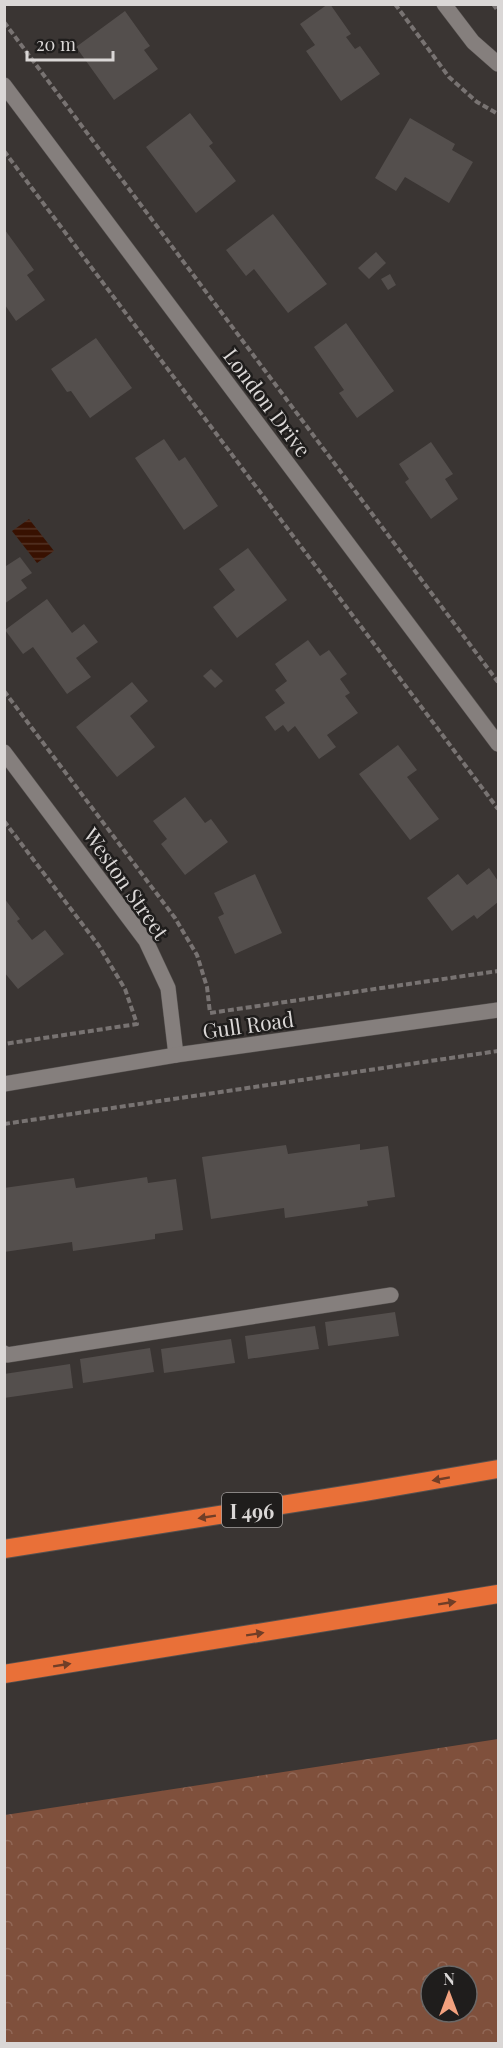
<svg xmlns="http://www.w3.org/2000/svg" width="503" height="2048" font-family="'Playfair Display',serif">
	<defs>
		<pattern id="forest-crowns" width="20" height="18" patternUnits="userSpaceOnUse" patternTransform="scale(1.5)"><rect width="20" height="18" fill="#7f503c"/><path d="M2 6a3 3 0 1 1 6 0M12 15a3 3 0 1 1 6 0" fill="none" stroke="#916857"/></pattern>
		<pattern id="water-rules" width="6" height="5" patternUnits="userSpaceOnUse" patternTransform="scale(1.5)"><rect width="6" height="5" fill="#381101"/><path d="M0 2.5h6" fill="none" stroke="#543325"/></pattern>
	</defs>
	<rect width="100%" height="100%" fill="#3a3533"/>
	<!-- forest -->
	<path fill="url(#forest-crowns)" fill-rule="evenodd" d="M498,1739V2043H5V1815ZM431,1976H467V2012H431Z"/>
	<!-- water -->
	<polygon fill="url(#water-rules)" points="29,519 54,551 37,563 12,531"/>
	<!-- building -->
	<g fill="#544f4d">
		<polygon points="328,4 330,4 351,34 346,37 355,49 360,46 380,74 341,101 306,51 315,45 300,24"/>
		<polygon points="125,11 150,46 144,50 158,69 114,100 76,47"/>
		<polygon points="190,113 213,143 209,146 236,181 196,213 146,147"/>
		<polygon points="410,118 455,144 452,150 473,162 449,203 405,177 396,191 375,178"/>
		<polygon points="273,214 327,284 288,313 254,269 246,276 226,250"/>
		<polygon points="5,230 34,270 27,275 45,300 16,321 5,305"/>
		<polygon points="376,252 386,263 369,279 358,268"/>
		<polygon points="390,274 396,285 388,290 381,279"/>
		<polygon points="346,323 394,391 357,418 339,393 344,390 314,347"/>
		<polygon points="96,338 132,388 90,418 71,391 67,392 51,369"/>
		<polygon points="164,439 179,461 185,457 218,506 184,530 135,458"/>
		<polygon points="431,442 453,474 445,479 458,499 431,519 405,482 409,479 399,464"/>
		<polygon points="248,548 287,600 237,638 213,607 235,590 219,569"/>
		<polygon points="20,557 32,573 21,580 27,588 4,604 4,564 6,566"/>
		<polygon points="47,599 72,633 84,624 98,642 76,658 91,677 67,694 33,647 23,654 5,630"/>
		<polygon points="308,640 320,656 329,650 347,674 340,679 350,693 345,696 358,713 327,735 336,747 319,759 295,726 288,732 283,725 275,731 265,717 285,703 275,690 287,681 275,664"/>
		<polygon points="211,669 223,681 215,688 203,676"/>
		<polygon points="132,682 148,701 130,716 155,747 117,777 76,727"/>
		<polygon points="398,745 417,770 407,777 439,819 410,840 359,774"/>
		<polygon points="185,797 205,823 211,819 228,842 185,875 161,844 167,839 153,821"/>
		<polygon points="489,868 498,881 498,902 477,919 474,915 452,931 427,898 458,874 467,885"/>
		<polygon points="255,874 282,933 235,954 218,917 224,914 214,893"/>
		<polygon points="4,898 20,919 17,921 32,940 45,930 64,954 18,989 4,972"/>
		<polygon points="360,1144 360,1150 388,1146 395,1197 367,1201 368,1206 285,1218 284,1208 211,1219 202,1157 286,1145 288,1154"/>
		<polygon points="147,1177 148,1183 176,1179 183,1230 155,1234 155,1239 73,1251 72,1242 4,1252 4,1188 74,1178 76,1188"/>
		<polygon points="395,1312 399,1336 328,1346 325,1322"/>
		<polygon points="315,1326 319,1349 248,1359 245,1336"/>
		<polygon points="231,1339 235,1363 164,1373 161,1349"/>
		<polygon points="150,1348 154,1372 83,1383 80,1359"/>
		<polygon points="70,1364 73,1388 4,1398 4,1374"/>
	</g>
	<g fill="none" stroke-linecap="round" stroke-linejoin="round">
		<!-- minor casing -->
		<g stroke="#55514f" stroke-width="16">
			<g id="minor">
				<polyline points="444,4 473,42 498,64"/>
				<polyline points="4,85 498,744"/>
				<polyline points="4,752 146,941 168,988 176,1055"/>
				<polyline points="4,1084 176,1055 498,1010"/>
				<polyline points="4,1353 7,1355 391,1295"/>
			</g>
		</g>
		<!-- highway casing -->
		<g stroke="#55514f" stroke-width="20">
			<g id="highway">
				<polyline points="4,1549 364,1492 498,1469"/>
				<polyline points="4,1674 498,1594"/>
			</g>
		</g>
		<!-- path -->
		<g stroke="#787372" stroke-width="4" stroke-dasharray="6 3" stroke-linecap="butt">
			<polyline points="395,4 449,77 477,102 498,114"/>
			<polyline points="493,4 498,11"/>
			<polyline points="4,22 498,682"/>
			<polyline points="4,151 498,809"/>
			<polyline points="4,691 175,918 197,955 207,987 210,1013 498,971"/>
			<polyline points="4,821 99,946 125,989 137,1024 4,1044"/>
			<polyline points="4,1124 498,1051"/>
		</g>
		<!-- minor -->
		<use href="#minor" stroke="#857f7d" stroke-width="15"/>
		<!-- highway -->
		<use href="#highway" stroke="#e97038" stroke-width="18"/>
	</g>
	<!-- one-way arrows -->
	<defs><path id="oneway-solid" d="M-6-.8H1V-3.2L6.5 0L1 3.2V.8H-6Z" transform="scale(1.5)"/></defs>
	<g fill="#703e27">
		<use href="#oneway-solid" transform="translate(441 1479) rotate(170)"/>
		<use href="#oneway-solid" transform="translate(207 1517) rotate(171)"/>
		<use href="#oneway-solid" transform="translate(447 1603) rotate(-9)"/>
		<use href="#oneway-solid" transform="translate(255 1634) rotate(-9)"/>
		<use href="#oneway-solid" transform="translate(62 1665) rotate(-9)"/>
	</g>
	<g text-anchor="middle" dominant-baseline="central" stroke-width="5" stroke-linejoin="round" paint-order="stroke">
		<!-- shield labels -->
		<rect fill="#1f1d1c" stroke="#a29f9e" stroke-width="1.5" x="222" y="1493" width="60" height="34" rx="4.5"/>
		<g font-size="20" font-weight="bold" fill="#dad7d6">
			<text x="252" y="1510">I 496</text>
		</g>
		<!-- street labels -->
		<g font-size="21" fill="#dad7d6" stroke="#1f1d1c">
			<text transform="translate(268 402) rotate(53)">London Drive</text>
			<text transform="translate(127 883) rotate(55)">Weston Street</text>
			<text transform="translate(248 1024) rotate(-8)">Gull Road</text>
		</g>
	</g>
	<!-- border -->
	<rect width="503" height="2048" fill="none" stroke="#dad7d6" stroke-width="12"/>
	<!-- north arrow -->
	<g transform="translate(449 1994)"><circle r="28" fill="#1f1d1c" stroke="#6a6766" stroke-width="1.5"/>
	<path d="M0-4.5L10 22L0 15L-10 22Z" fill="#f2a17e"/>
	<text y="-9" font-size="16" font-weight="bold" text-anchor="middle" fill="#dad7d6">N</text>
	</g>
	<!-- scale -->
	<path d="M27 51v9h86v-9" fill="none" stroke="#dad7d6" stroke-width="3"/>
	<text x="36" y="51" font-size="18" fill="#dad7d6" stroke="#1f1d1c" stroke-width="4.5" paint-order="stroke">20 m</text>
</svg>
